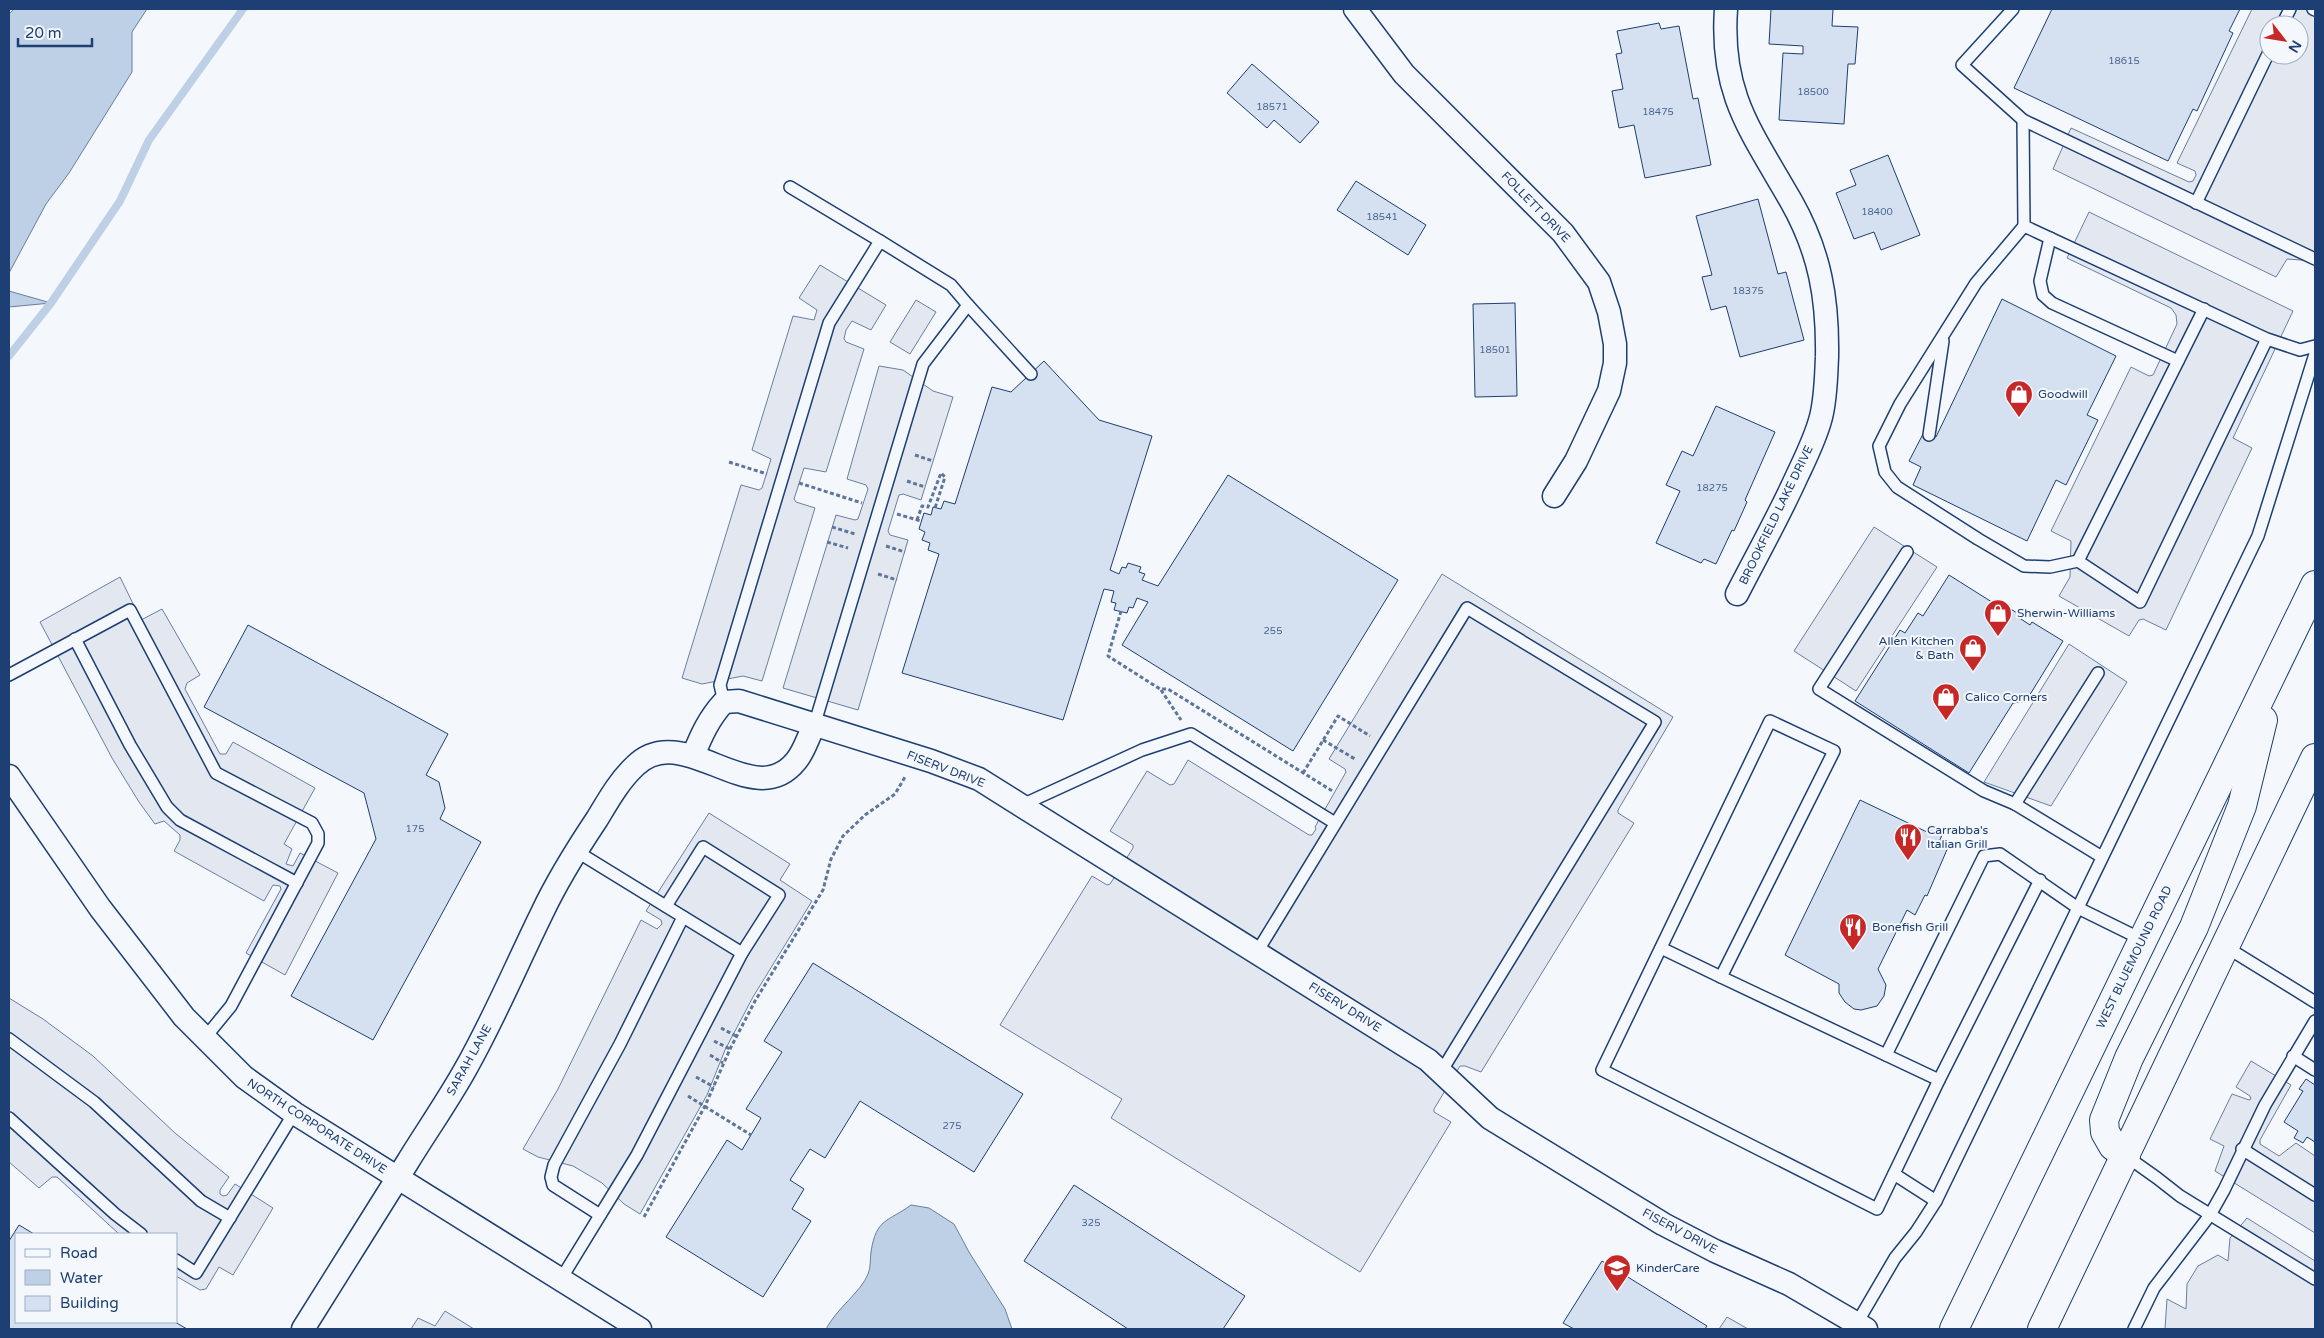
<svg xmlns="http://www.w3.org/2000/svg" width="2324" height="1338" font-family="'Varela Round',sans-serif">
	<rect width="100%" height="100%" fill="#f4f7fb"/>
	<!-- parking -->
	<g fill="#e3e8f0" stroke="#687fa3" fill-rule="evenodd">
		<path d="M2252,9H2315V261L2287,259L2276,277L2053,169L2071,128L2189,182L2193,181L2196,175L2195,171L2177,163ZM2269,25H2299V55H2269Z"/>
		<polygon points="2089,212 2293,311 2233,438 2252,448 2166,630 2143,619 2139,620 2129,636 2059,596 2070,577 2071,541 2051,531 2131,367 2149,376 2153,375 2177,324 2176,315 2171,308 2067,258"/>
		<polygon points="820,265 886,305 871,330 852,321 846,330 844,339 846,342 864,349 826,472 804,468 794,499 796,502 815,508 762,681 743,676 702,684 682,678 741,485 759,490 762,488 771,459 752,450 793,316 814,320 817,310 799,298"/>
		<polygon points="916,300 936,312 910,354 890,342"/>
		<polygon points="879,366 903,370 933,391 953,397 921,500 903,494 899,495 888,531 890,535 908,540 858,710 783,688 836,515 855,520 858,519 868,489 866,485 847,479"/>
		<polygon points="1874,527 1937,567 1856,691 1794,651"/>
		<polygon points="1442,574 1673,717 1618,810 1618,813 1634,823 1481,1072 1465,1066 1460,1066 1434,1109 1434,1112 1451,1122 1360,1272 1111,1118 1122,1099 1000,1025 1092,876 1107,885 1110,884 1133,848 1133,845 1110,831 1147,771 1170,785 1174,784 1188,760 1309,835 1312,835 1316,829 1315,827 1346,772 1345,769 1329,759"/>
		<polygon points="120,577 141,620 162,609 200,675 187,683 185,689 220,754 226,754 233,742 315,788 284,844 292,849 286,864 293,866 300,853 338,873 285,975 246,953 281,889 280,886 273,885 264,901 174,851 180,840 180,835 164,821 155,824 139,802 112,758 40,622"/>
		<polygon points="2069,644 2127,682 2051,806 1984,782"/>
		<polygon points="709,813 790,864 780,880 812,901 753,997 725,1050 707,1095 640,1214 624,1204 602,1183 573,1166 538,1157 523,1149 558,1089 641,920 657,929 662,924 661,920 646,911"/>
		<polygon points="9,998 43,1019 93,1056 175,1133 229,1177 220,1190 220,1194 223,1196 227,1195 235,1184 273,1208 233,1275 219,1267 206,1289 200,1290 176,1276 176,1234 119,1234 57,1177 52,1177 39,1188 9,1162"/>
		<polygon points="2251,1061 2291,1085 2260,1140 2260,1144 2279,1156 2296,1143 2315,1156 2315,1233 2215,1171 2224,1146 2210,1139 2232,1094 2249,1100 2251,1099 2250,1096 2236,1087"/>
		<polygon points="2247,1218 2315,1261 2315,1329 2165,1329 2167,1299 2186,1309 2187,1284 2198,1266 2218,1255 2228,1261 2230,1238"/>
		<polygon points="445,1311 474,1329 411,1329 418,1318 435,1326"/>
		<polygon points="1727,1317 1748,1329 1719,1329"/>
	</g>
	<!-- water -->
	<g fill="#bed0e5" stroke="#687fa3">
		<polygon points="14,9 147,9 132,32 132,72 69,173 46,204 9,273 9,14"/>
		<polygon points="9,291 51,303 9,307"/>
		<path d="M911,1205L929,1208L954,1224L969,1252L1005,1309L1012,1329H826C837,1308 861,1292 868,1274C871,1268 870,1258 871,1252C876,1218 888,1222 911,1205Z"/>
	</g>
	<g fill="none" stroke-linecap="round" stroke-linejoin="round">
		<!-- stream -->
		<polyline stroke="#bed0e5" stroke-width="8" points="9,356 51,303 120,201 149,140 243,9"/>
	</g>
	<!-- building -->
	<g fill="#d5e0f0" stroke="#1d3f73">
		<polygon points="1771,9 1833,9 1832,26 1858,27 1855,64 1848,64 1844,124 1779,120 1783,53 1803,54 1803,46 1769,44"/>
		<polygon points="2052,9 2240,9 2229,31 2233,33 2197,111 2193,109 2168,161 2014,88"/>
		<polygon points="1659,23 1661,29 1679,26 1693,99 1698,98 1711,165 1645,178 1634,125 1619,128 1612,91 1623,89 1616,54 1622,53 1617,31"/>
		<polygon points="1252,64 1319,122 1300,143 1274,120 1267,128 1227,93"/>
		<polygon points="1888,155 1920,235 1881,250 1874,232 1854,239 1836,193 1856,185 1850,170"/>
		<polygon points="1356,181 1426,225 1408,255 1337,210"/>
		<polygon points="1758,199 1778,274 1786,272 1804,340 1740,357 1726,306 1711,310 1702,277 1712,275 1696,216"/>
		<polygon points="2002,299 2116,356 2087,415 2098,420 2066,485 2056,480 2027,541 1913,485 1921,467 1909,461 1923,434 1936,437"/>
		<polygon points="1515,303 1517,396 1475,397 1473,304"/>
		<polygon points="1044,361 1099,420 1152,436 1110,570 1119,574 1122,567 1126,568 1128,563 1141,567 1139,572 1145,574 1142,580 1158,586 1228,475 1398,580 1293,751 1122,645 1148,602 1137,598 1133,608 1129,607 1127,613 1114,610 1116,603 1111,602 1114,591 1104,589 1063,720 902,673 939,554 928,550 930,543 922,540 925,532 919,529 924,513 931,515 933,507 941,509 944,501 955,504 992,387 1011,392"/>
		<polygon points="1716,406 1775,432 1745,500 1747,502 1734,531 1732,530 1716,564 1704,559 1701,563 1656,543 1680,491 1666,485 1682,451 1693,456"/>
		<polygon points="1949,575 1995,604 1997,601 2019,614 2018,617 2030,625 2032,622 2063,641 2026,701 2013,703 1969,773 1855,701 1900,630 1905,633 1918,613 1923,616"/>
		<polygon points="248,625 448,734 426,775 439,782 445,808 440,819 481,842 373,1040 291,996 376,839 364,793 204,707"/>
		<polygon points="1860,800 1927,832 1930,825 1943,832 1940,840 1949,845 1927,896 1925,895 1915,915 1907,910 1878,969 1886,985 1884,996 1877,1006 1861,1010 1854,1009 1845,1002 1839,993 1839,984 1785,955"/>
		<polygon points="813,963 1023,1094 974,1172 860,1101 825,1158 810,1149 790,1180 804,1189 792,1209 811,1221 763,1297 666,1237 727,1140 742,1150 761,1118 746,1109 782,1052 764,1041"/>
		<polygon points="2306,1079 2315,1085 2315,1142 2307,1137 2303,1143 2294,1138 2298,1131 2284,1122 2303,1091 2299,1089"/>
		<polygon points="1074,1185 1245,1296 1223,1329 1128,1329 1024,1261"/>
		<polygon points="19,1225 34,1234 16,1234 16,1322 175,1322 187,1329 9,1329 9,1241"/>
		<polygon points="1602,1261 1707,1326 1705,1329 1574,1329 1563,1323"/>
	</g>
	<g fill="none" stroke-linecap="round" stroke-linejoin="round">
		<!-- service casing -->
		<g stroke="#1d3f73" stroke-width="14">
			<g id="service">
				<polyline points="2013,9 1962,65 2023,120 2024,226"/>
				<polyline points="2313,9 2315,10"/>
				<polyline points="2282,25 2290,9"/>
				<polyline points="2023,120 2315,259"/>
				<polyline points="790,187 880,241"/>
				<polyline points="2196,203 2269,52"/>
				<polyline points="2050,238 2040,281 2043,295 2052,303 2178,361"/>
				<polyline points="968,305 1031,374"/>
				<polyline points="2267,339 2140,602 2078,561 2050,567 2024,566 1978,539 1897,487 1885,472 1879,446 1900,404 1976,283 2024,226 2267,339 2300,350 2315,346"/>
				<polyline points="1929,435 1943,341"/>
				<polyline points="1907,552 1819,689 1984,791 2015,804 2102,857"/>
				<polyline points="2078,561 2204,309"/>
				<polyline points="75,639 130,745 167,807 180,820 297,883"/>
				<polyline points="9,675 130,610 216,773 312,823 318,834 318,843 231,1006 204,1039"/>
				<polyline points="724,702 720,685 829,323 880,241 951,285 968,305 923,364 814,726"/>
				<polyline points="2015,804 2098,673"/>
				<polyline points="1022,805 1142,750 1191,734 1335,823"/>
				<polyline points="576,851 742,953"/>
				<polyline points="2040,880 1939,1080 1877,1209 1602,1070 1770,721 1834,751 1721,977 1886,1055 1984,856 2000,854 2078,908 2143,940"/>
				<polyline points="2226,947 2315,1002"/>
				<polyline points="1661,948 1721,977"/>
				<polyline points="1257,952 1467,608 1655,722 1441,1072"/>
				<polyline points="9,1039 94,1102 201,1201 230,1218"/>
				<polyline points="1886,1055 1939,1080"/>
				<polyline points="2293,1056 2315,1070"/>
				<polyline points="9,1118 115,1214 141,1234"/>
				<polyline points="2242,1149 2315,1195"/>
				<polyline points="2126,1156 2157,1178 2180,1196 2315,1279"/>
				<polyline points="1894,1174 1936,1201"/>
				<polyline points="600,1215 553,1185 551,1177 554,1165 620,1044 683,917"/>
				<polyline points="176,1260 196,1273 294,1113"/>
				<polyline points="561,1279 637,1155 742,953 779,895 703,847 666,906"/>
				<polyline points="1857,1323 1895,1258 1916,1232 1936,1201 2258,536 2315,354"/>
				<polyline points="2134,1329 2154,1288 2210,1215 2224,1190 2265,1105 2315,1021"/>
			</g>
		</g>
		<!-- minor casing -->
		<g stroke="#1d3f73" stroke-width="25">
			<g id="minor">
				<polyline points="1355,9 1404,74 1563,233 1599,282 1609,312 1615,344 1615,363 1609,391 1576,461 1554,496"/>
				<path d="M1726,9C1720,94 1751,131 1791,201C1820,252 1828,299 1827,357C1826,377 1826,397 1821,417C1816,437 1806,457 1797,476C1779,516 1757,555 1737,594"/>
				<path d="M693,756C701,736 709,718 724,702L739,701L931,761L979,779L1428,1060L1490,1118L1663,1224L1715,1251L1789,1284L1866,1329"/>
				<polyline points="9,776 100,908 184,1017 244,1077 294,1113 640,1329"/>
				<path d="M303,1329C338,1274 372,1218 407,1163C426,1132 447,1102 465,1070C494,1019 516,966 542,913C557,881 577,849 597,819C608,801 619,781 635,766C683,718 753,815 796,761C804,752 808,737 814,726"/>
			</g>
		</g>
		<!-- primary casing -->
		<g stroke="#1d3f73" stroke-width="30">
			<g id="primary">
				<polyline points="2126,1156 2113,1146 2105,1132 2104,1120 2129,1058 2194,927 2242,806 2263,720"/>
				<polyline points="1954,1329 2315,585"/>
				<polyline points="2042,1329 2315,758"/>
			</g>
		</g>
		<!-- path -->
		<g stroke="#5e769c" stroke-width="3" stroke-dasharray="4 2.5" stroke-linecap="butt">
			<polyline points="915,455 933,461"/>
			<polyline points="729,462 767,474"/>
			<polyline points="907,481 925,487"/>
			<polyline points="799,483 862,503"/>
			<polyline points="897,514 921,521"/>
			<polyline points="917,520 922,506 928,507 941,473 945,477 935,508"/>
			<polyline points="832,527 855,534"/>
			<polyline points="827,542 848,548"/>
			<polyline points="886,546 905,552"/>
			<polyline points="878,574 897,580"/>
			<polyline points="1121,611 1108,656 1160,689 1168,689 1334,792"/>
			<polyline points="1161,690 1181,720"/>
			<polyline points="1323,740 1355,759"/>
			<polyline points="1303,773 1338,716 1370,736"/>
			<polyline points="721,1028 736,1036"/>
			<polyline points="714,1041 730,1049"/>
			<polyline points="710,1055 723,1063"/>
			<polyline points="696,1077 714,1087"/>
			<polyline points="688,1096 751,1135"/>
			<polyline points="644,1217 705,1106 730,1049 755,1001 823,890 831,859 843,836 865,815 895,794 905,777"/>
		</g>
		<!-- service -->
		<use href="#service" stroke="#f4f7fb" stroke-width="11"/>
		<!-- minor -->
		<use href="#minor" stroke="#f4f7fb" stroke-width="22"/>
		<!-- primary -->
		<use href="#primary" stroke="#f4f7fb" stroke-width="28"/>
	</g>
	<!-- icons -->
	<defs>
		<g id="shop-pin" transform="scale(1.4375)"><path d="M0 17L-7.5 6A9.5 9.5 0 1 1 7.5 6Z" fill="#c62828" stroke="#f4f7fb"/><path d="M-5-2.5h2.3a2.7 3.5 0 0 1 5.4 0H5L5.5 6h-11ZM-1.5-2.5h3a1.5 2.3 0 0 0-3 0Z" fill="#fff"/></g>
		<g id="restaurant-pin" transform="scale(1.4375)"><path d="M0 17L-7.5 6A9.5 9.5 0 1 1 7.5 6Z" fill="#c62828" stroke="#f4f7fb"/><path d="M-5-6h1v4h1v-4h1v4h1v-4h1v5L-1.5 .5V6h-2V.5L-5-1ZM5-6V6H3V1.5H1.5Q1.5-4 5-6Z" fill="#fff"/></g>
		<g id="school-pin" transform="scale(1.4375)"><path d="M0 17L-7.5 6A9.5 9.5 0 1 1 7.5 6Z" fill="#c62828" stroke="#f4f7fb"/><path d="M0-5L7-2L0 1L-7-2ZM-4 1L0 2.5L4 1V4Q0 6-4 4Z" fill="#fff"/></g>
	</defs>
	<g fill-rule="evenodd">
		<use href="#shop-pin" x="2019" y="394"/>
		<use href="#shop-pin" x="1998" y="613"/>
		<use href="#shop-pin" x="1973" y="648"/>
		<use href="#shop-pin" x="1946" y="697"/>
		<use href="#restaurant-pin" x="1908" y="837"/>
		<use href="#restaurant-pin" x="1853" y="927"/>
		<use href="#school-pin" x="1617" y="1268"/>
	</g>
	<g text-anchor="middle" dominant-baseline="central" stroke-width="4" stroke-linejoin="round" paint-order="stroke">
		<!-- number labels -->
		<g font-size="10" fill="#4b6792">
			<text x="2124" y="61">18615</text>
			<text x="1813" y="92">18500</text>
			<text x="1272" y="107">18571</text>
			<text x="1658" y="112">18475</text>
			<text x="1877" y="212">18400</text>
			<text x="1382" y="217">18541</text>
			<text x="1748" y="291">18375</text>
			<text x="1495" y="350">18501</text>
			<text x="1712" y="488">18275</text>
			<text x="1273" y="631">255</text>
			<text x="415" y="829">175</text>
			<text x="952" y="1126">275</text>
			<text x="1091" y="1223">325</text>
		</g>
		<!-- street labels -->
		<g font-size="12" fill="#1d3f73" stroke="#f4f7fb">
			<text transform="translate(1536 207) rotate(46)">FOLLETT DRIVE</text>
			<text transform="translate(1776 515) rotate(-64)">BROOKFIELD LAKE DRIVE</text>
			<text transform="translate(946 769) rotate(21)">FISERV DRIVE</text>
			<text transform="translate(2134 957) rotate(-64)">WEST BLUEMOUND ROAD</text>
			<text transform="translate(1345 1007) rotate(32)">FISERV DRIVE</text>
			<text transform="translate(469 1060) rotate(-61)">SARAH LANE</text>
			<text transform="translate(317 1126) rotate(33)">NORTH CORPORATE DRIVE</text>
			<text transform="translate(1680 1231) rotate(28)">FISERV DRIVE</text>
		</g>
		<!-- poi labels -->
		<g font-size="12" fill="#1d3f73" stroke="#f4f7fb" text-anchor="start">
			<text x="2038" y="394">Goodwill</text>
			<text x="2017" y="613">Sherwin-Williams</text>
			<text x="1954" y="641" text-anchor="end">Allen Kitchen<tspan x="1954" dy="14">&amp; Bath</tspan></text>
			<text x="1965" y="697">Calico Corners</text>
			<text x="1927" y="830">Carrabba's<tspan x="1927" dy="14">Italian Grill</tspan></text>
			<text x="1872" y="927">Bonefish Grill</text>
			<text x="1636" y="1268">KinderCare</text>
		</g>
	</g>
	<!-- border -->
	<rect width="2324" height="1338" fill="none" stroke="#1d3f73" stroke-width="20"/>
	<!-- legend -->
	<rect x="15" y="1233" width="162" height="90" fill="#f4f7fb" stroke="#9eadc5"/>
	<rect x="25" y="1249" width="25" height="8" fill="#f4f7fb" stroke="#9eadc5"/>
	<text x="60" y="1258" font-size="15" fill="#1d3f73">Road</text>
	<rect x="25" y="1270" width="25" height="15" fill="#bed0e5" stroke="#9eadc5"/>
	<text x="60" y="1283" font-size="15" fill="#1d3f73">Water</text>
	<rect x="25" y="1296" width="25" height="15" fill="#d5e0f0" stroke="#9eadc5"/>
	<text x="60" y="1308" font-size="15" fill="#1d3f73">Building</text>
	<!-- north arrow -->
	<g transform="translate(2284 40) rotate(121)"><circle r="24" fill="#f4f7fb" stroke="#9eadc5"/>
	<path d="M0-4L9 19L0 12L-9 19Z" fill="#c62828"/>
	<text y="-8" font-size="14" font-weight="bold" text-anchor="middle" fill="#1d3f73">N</text>
	</g>
	<!-- scale -->
	<path d="M18 38v8h74v-8" fill="none" stroke="#1d3f73" stroke-width="2.5"/>
	<text x="25" y="38" font-size="15" fill="#1d3f73" stroke="#f4f7fb" stroke-width="4" paint-order="stroke">20 m</text>
</svg>
